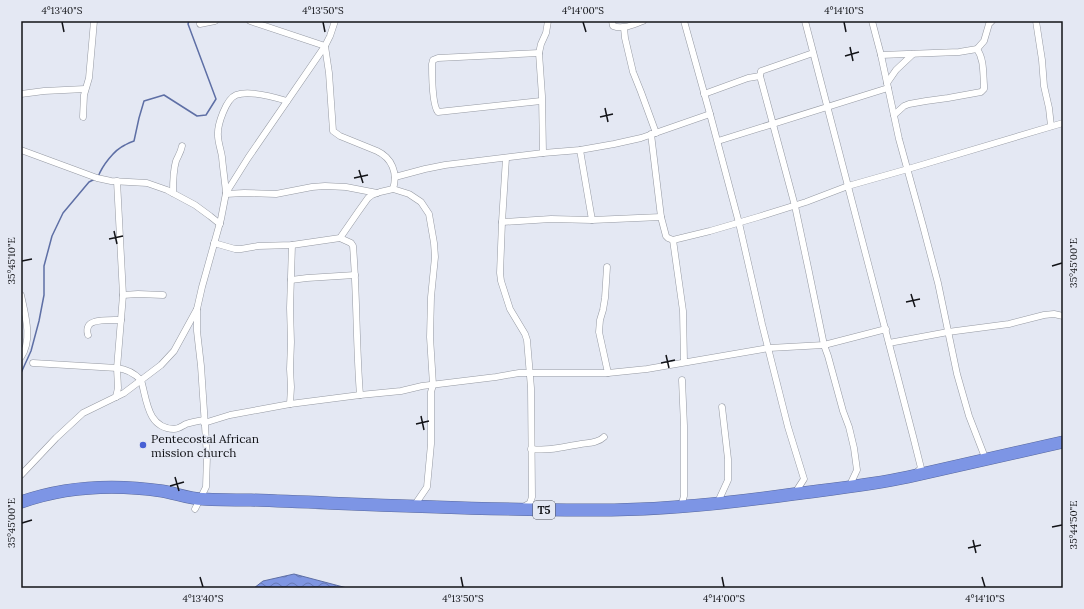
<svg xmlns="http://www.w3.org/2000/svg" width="1084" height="609" font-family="Lora,serif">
	<defs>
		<pattern id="water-waves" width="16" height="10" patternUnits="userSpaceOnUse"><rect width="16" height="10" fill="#7f96e2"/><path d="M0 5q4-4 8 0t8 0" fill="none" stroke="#6779b6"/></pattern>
	</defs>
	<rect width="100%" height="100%" fill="#e4e8f3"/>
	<!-- water -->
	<polygon fill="url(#water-waves)" stroke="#5e6fa5" points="294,574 347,588 350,588 254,588 263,581"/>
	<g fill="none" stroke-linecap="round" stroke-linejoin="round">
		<!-- stream -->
		<g stroke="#5e6fa5" stroke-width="1.5">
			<path d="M98,177C102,166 114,150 125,145C128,143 131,142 134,141L139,118L144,101L164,95L197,116L206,115L216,99L188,24L189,21"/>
			<polyline points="21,373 31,351 39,321 44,295 44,266 52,236 63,213 89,182 95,179"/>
		</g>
		<!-- street casing -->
		<g stroke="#9599a2" stroke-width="7">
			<g id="street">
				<path d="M250,21L325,46L329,73L333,131L340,136L377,151C392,158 398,173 393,189"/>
				<path d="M612,21L613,26C623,30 634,24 643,21"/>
				<polyline points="684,21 710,114 739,223 762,324 788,427 804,479 795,493"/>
				<polyline points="805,21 913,436 921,468 917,472"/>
				<polyline points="872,21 881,55 899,139 923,226 938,283 957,374 969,416 986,460"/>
				<polyline points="1036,21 1042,60 1044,86 1049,108 1051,126"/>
				<polyline points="200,24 215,21"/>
				<polyline points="624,28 625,38 633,72 641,92 656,133"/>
				<path d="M539,53L438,58L433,60L432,64C432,74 432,105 438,112L541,101"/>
				<polyline points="813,53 764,70 761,71 760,76 795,206 809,272 824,345 828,356 843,411 849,427 854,448 857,470 849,487"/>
				<polyline points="881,55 959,52 977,49 984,41 989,24 992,21"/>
				<polyline points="887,83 896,70 913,54"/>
				<polyline points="21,94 44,91 85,89"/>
				<polyline points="704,94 748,78 760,76"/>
				<path d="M894,115L904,106L909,104L926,101L948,98L981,92L984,89V85C983,72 984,59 977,49"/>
				<polyline points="83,117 84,95 89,78 94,21"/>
				<polyline points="651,134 661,217 666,236 668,238 673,240 710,231 758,217 806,202 848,186 908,169 1063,123"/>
				<polyline points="718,141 888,88"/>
				<polyline points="21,150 97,178 111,181 147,183 167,190 195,205 210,216 220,224"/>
				<polyline points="580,150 592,220"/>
				<polyline points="543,153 542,96 539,53 541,44 546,33 548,21"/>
				<polyline points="506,158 502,222 500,273 501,281 510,309 525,334 527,340 531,388 532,497 530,503 523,507"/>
				<polyline points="395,177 425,169 445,165 543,153 580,150 614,144 641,138 710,114"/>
				<path d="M173,193C173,183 173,171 176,161C178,156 181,152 182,146"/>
				<path d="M226,193C225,181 223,169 222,157C221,150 218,142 218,136C217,125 226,99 236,95C249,90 274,97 287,101"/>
				<polyline points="226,194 244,193 276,194 312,187 325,186 346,187 377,193"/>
				<polyline points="502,222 551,219 592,220 661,217"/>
				<path d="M340,238L351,243L353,246C357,295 356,345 360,395"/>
				<polyline points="673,240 683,311 684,362"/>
				<polyline points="214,243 235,249 241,249 258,246 292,245 340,238 358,212 368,198 372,195 380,192 393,189 409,194 421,202 429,214 434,243 435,257 431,297 430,337 433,385 431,392 431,444 427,487 414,506"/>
				<polyline points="607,267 605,298 603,310 600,320 599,332 608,373"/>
				<polyline points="291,280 307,278 355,275"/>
				<path d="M21,295C25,314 33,340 21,357"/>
				<polyline points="123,295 138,294 163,295"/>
				<path d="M88,335C87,332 87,328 89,325C93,319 114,320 121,320"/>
				<polyline points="889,343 948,332 1009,324 1044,315 1054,314 1063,316"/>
				<path d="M33,363L117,368C126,369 134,373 141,380"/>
				<path d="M141,380C147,400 147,428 174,429C179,429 182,426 186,424C192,422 198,421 204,420"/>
				<polyline points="116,397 118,388 117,368 123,295 117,181"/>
				<polyline points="290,404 291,387 290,369 291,342 290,308 292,245"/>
				<polyline points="204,423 230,415 290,404 360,395 401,391 422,386 496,377 519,373 608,373 647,369 769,348 824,345 886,329"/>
				<path d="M531,449C551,451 562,447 581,444C589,443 598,443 604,437"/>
				<polyline points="21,475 56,438 83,413 124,393 161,365 174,351 197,309"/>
				<polyline points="717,504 728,480 728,459 722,407"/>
				<polyline points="677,505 682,503 684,496 684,426 682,380"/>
				<polyline points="195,509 206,487 207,456 201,366 197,331 197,309 202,287 221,219 226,193 248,158 325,46 330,36 335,21"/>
			</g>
		</g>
		<!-- highway casing -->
		<g stroke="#58689d" stroke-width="13">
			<path id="highway" d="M21,502C67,486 114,484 162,491C175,493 189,499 203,499C219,500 235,500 251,500C361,504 472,510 583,510C654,511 724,504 794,494C832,489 871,485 908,477C960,465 1012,454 1063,442"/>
		</g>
		<!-- street -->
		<use href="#street" stroke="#fff" stroke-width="6"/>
		<!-- highway -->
		<use href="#highway" stroke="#7d95e5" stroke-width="12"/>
	</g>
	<!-- ticks -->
	<path fill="none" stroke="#121317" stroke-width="1.5" d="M62,22L64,32M323,22L325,32M583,22L586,32M844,22L846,32M850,47L853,61M845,56L859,52M605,108L608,122M600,117L613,114M359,170L363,183M354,178L368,175M114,231L117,244M109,239L123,236M22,261L32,259M1052,266L1062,263M911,294L915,307M906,302L920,299M666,355L669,368M661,363L675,360M421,416L424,430M416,424L429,421M175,477L179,491M170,486L184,482M22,523L32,520M1052,527L1062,525M973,540L976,553M968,548L981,545M200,577L203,587M461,577L463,587M722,577L724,587M982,577L985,587"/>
	<!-- markers -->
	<circle fill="#4760d4" stroke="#e4e8f3" stroke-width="1.5" cx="143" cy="445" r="4"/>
	<g text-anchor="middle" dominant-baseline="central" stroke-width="3" stroke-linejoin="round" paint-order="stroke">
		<!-- shield labels -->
		<rect fill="#e4e8f3" stroke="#515359" stroke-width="1" x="533" y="501" width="22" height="18" rx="3"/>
		<g font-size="11" font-weight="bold" fill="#121317">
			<text x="544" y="510">T5</text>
		</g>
		<!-- poi labels -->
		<g font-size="12" fill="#121317" stroke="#e4e8f3" text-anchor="start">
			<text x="151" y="438">Pentecostal African<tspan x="151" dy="14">mission church</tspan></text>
		</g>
	</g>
	<!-- border -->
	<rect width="1084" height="609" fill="none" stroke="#e4e8f3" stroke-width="44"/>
	<rect x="22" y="22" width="1040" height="565" fill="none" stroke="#121317" stroke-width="1.5"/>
	<g font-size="10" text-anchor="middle" fill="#121317">
		<text x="62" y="14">4°13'40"S</text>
		<text x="323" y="14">4°13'50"S</text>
		<text x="583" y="14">4°14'00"S</text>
		<text x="844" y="14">4°14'10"S</text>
		<text transform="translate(11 261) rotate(-90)" y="4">35°45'10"E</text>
		<text transform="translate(1073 263) rotate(-90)" y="4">35°45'00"E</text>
		<text transform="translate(11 523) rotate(-90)" y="4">35°45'00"E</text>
		<text transform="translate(1073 525) rotate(-90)" y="4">35°44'50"E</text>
		<text x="203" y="602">4°13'40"S</text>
		<text x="463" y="602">4°13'50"S</text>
		<text x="724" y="602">4°14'00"S</text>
		<text x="985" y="602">4°14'10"S</text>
	</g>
</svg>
